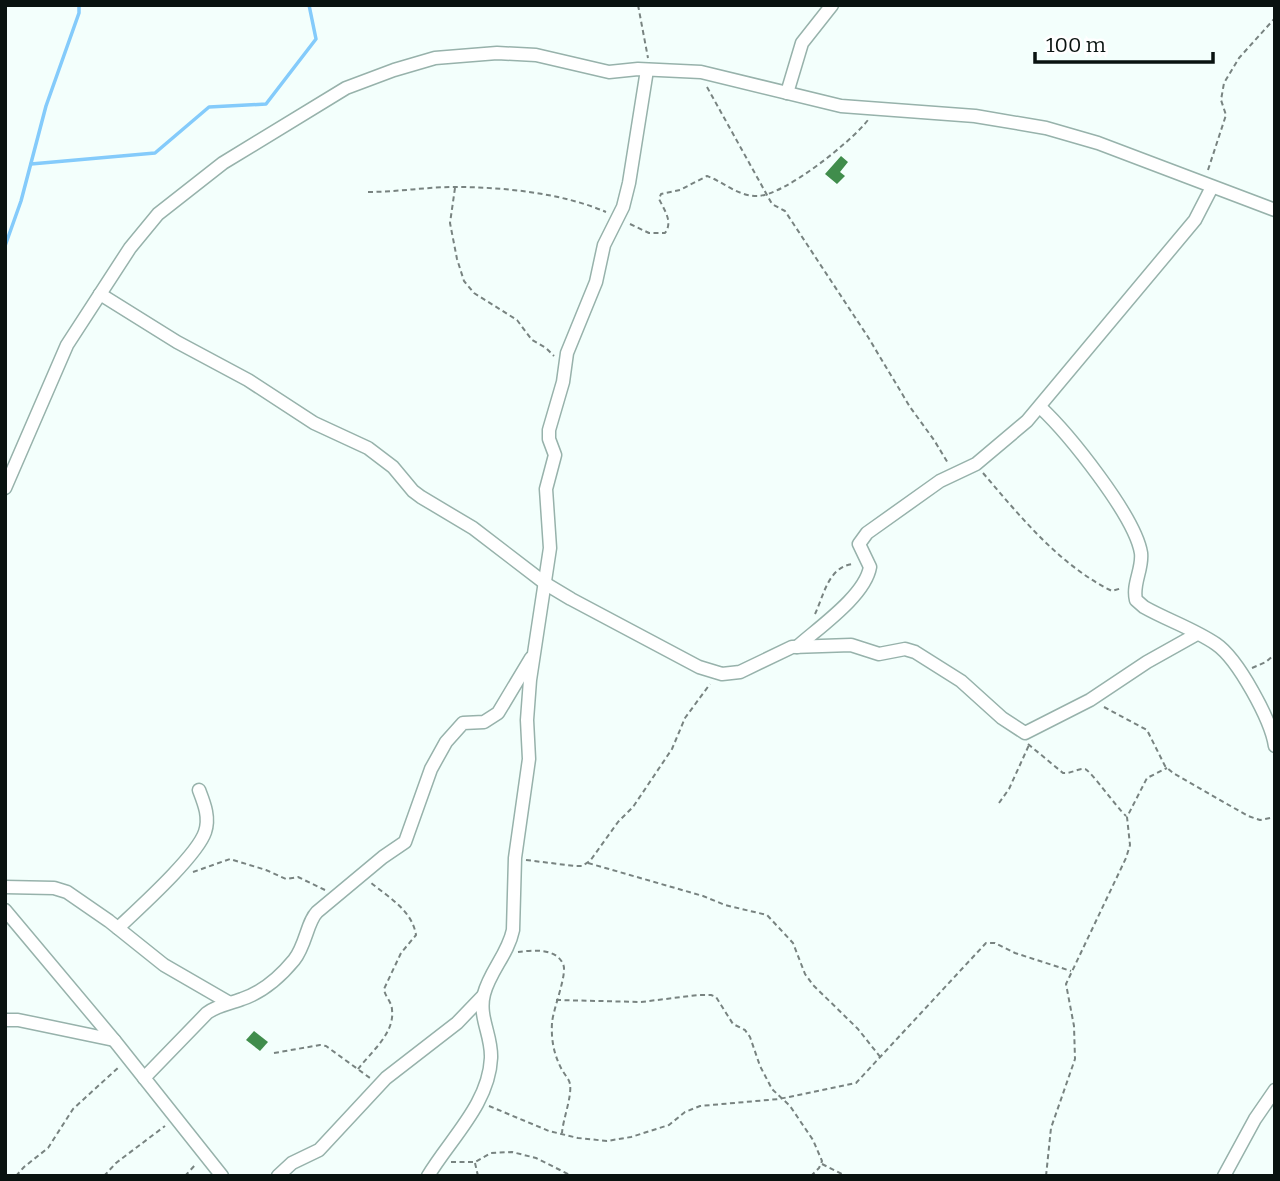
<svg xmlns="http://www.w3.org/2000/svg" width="1280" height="1181" font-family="Bitter,serif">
	<rect width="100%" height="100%" fill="#f3fffc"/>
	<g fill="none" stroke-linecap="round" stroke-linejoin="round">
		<!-- stream -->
		<g stroke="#84cbfb" stroke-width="3.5">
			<polyline points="31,164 155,153 209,107 266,104 316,39 309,5"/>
			<polyline points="5,246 21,201 46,106 79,13 79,5"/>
		</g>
	</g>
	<!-- building -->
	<g fill="#408d4c">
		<polygon points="841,156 848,162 840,172 845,176 837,184 825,174"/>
		<polygon points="254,1031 268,1042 260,1051 246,1040"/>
	</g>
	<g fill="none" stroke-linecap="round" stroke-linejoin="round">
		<!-- minor casing -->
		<g stroke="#97b2ab" stroke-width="15">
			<g id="minor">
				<polyline points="787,93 802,43 832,5"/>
				<polyline points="100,294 177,342 248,380 314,423 368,448 393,467 413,491 421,497 473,528 546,584 571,599 699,667 722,674 740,672 792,647 851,645 879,654 905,649 915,652 961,681 1002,718 1025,733 1090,700 1147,662 1197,634"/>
				<path d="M1040,407C1068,433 1135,516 1141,553C1143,569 1132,584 1136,600L1144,607C1167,620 1194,629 1216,644C1238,659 1271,720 1275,746"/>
				<polyline points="5,488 67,345 130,248 158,214 223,163 346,88 394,70 435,58 497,53 536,55 609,72 638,69 701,72 841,106 975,116 1046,128 1098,143 1275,210"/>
				<path d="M797,647C818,628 865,596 870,567L859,544L867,533L940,481L976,464L1027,421L1195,220L1212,187"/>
				<polyline points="5,887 54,888 67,892 109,921 164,965 228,1002"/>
				<polyline points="5,910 114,1040 222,1176"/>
				<path d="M118,928C138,909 197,856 205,832C210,817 204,803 199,790"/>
				<polyline points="5,1020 18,1020 114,1040"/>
				<path d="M144,1078L207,1013C218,1005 229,1004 242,999C263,992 280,977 294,960C306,945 307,922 317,912L383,857L405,842L431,769L446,742L463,723L484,722L498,713L531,658"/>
				<polyline points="278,1176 292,1163 319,1150 386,1078 457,1023 483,996"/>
				<path d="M428,1176C450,1139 489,1104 491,1058C492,1035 478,1017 484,994C490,971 508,954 513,930L515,858L529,759L527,720L530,680L550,548L546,489L555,455L549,439V430L563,382L567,353L596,282L604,245L623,207L629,183L647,70"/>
				<polyline points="1224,1176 1255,1119 1275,1090"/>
			</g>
		</g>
		<!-- path -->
		<g stroke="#788380" stroke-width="2" stroke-dasharray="5 3.5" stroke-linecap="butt">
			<polyline points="638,5 648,58"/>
			<polyline points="707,87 772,204 785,211 868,337 910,407 934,440 948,463"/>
			<polyline points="1208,170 1226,115 1221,100 1224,83 1239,58 1275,18"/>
			<polyline points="455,188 450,223 457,259 464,281 474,293 517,320 532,340 546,348 554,356"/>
			<path d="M368,192C397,192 426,187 455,187C503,187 562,193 606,212"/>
			<path d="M630,224L649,233H665C673,222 665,211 659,199L661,194L680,190L707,176C724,182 737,196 757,196C784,196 852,141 868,120"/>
			<path d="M983,473C1019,515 1056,561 1106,588L1112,591L1122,588"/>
			<path d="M815,614C824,595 828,567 853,564"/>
			<polyline points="1252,668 1266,662 1275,654"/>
			<polyline points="1104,707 1147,730 1165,766 1173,773 1248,816 1260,820 1275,817"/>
			<path d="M1028,744L1063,773C1071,774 1078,768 1085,769C1090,770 1118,809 1126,816"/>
			<polyline points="999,803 1009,789 1029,745"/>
			<polyline points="526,860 575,866 582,866 590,861 618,822 633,807 672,749 685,718 710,684"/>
			<polyline points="588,863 703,896 725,905 767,915 793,943 805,974 813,985 858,1029 881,1058"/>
			<polyline points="193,872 230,859 266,870 286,879 298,877 325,890"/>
			<path d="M518,952C533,950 556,948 563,964C568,973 553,1009 552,1023C551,1040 554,1055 562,1070C565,1075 569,1079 570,1084C572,1097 563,1119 562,1133"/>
			<polyline points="556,1000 641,1002 698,995 711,995 716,997 733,1024 745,1030 750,1037 760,1066 772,1089 790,1106 813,1140 822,1161 819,1168 811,1176"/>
			<polyline points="274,1053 320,1045 326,1046 370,1078"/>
			<path d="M358,1069C371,1052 395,1033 392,1010C392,1002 385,997 384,989L401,953L416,935C412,910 388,897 370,882"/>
			<polyline points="489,1106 549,1131 578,1138 607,1141 631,1137 669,1125 685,1112 700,1106 779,1099 856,1083 986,943 995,943 1015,953 1071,971"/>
			<polyline points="451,1162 475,1162 491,1153 512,1152 536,1158 572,1176"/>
			<polyline points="475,1163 478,1176"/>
			<polyline points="822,1164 846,1176"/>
			<polyline points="16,1176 24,1167 48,1148 73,1109 120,1066"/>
			<polyline points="104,1176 116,1163 165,1126"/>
			<polyline points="185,1176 196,1164"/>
			<polyline points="1046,1176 1051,1128 1075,1059 1074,1026 1066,984 1126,858 1130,845 1127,817 1147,778 1167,768"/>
		</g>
		<!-- minor -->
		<use href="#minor" stroke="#fff" stroke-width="12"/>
	</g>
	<!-- border -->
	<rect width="1280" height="1181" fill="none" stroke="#091310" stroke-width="14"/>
	<!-- scale -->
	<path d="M1035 52v10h178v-10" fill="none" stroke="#091310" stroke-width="3.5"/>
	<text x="1046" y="52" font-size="21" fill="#091310" stroke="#ffffff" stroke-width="5" paint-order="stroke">100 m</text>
</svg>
